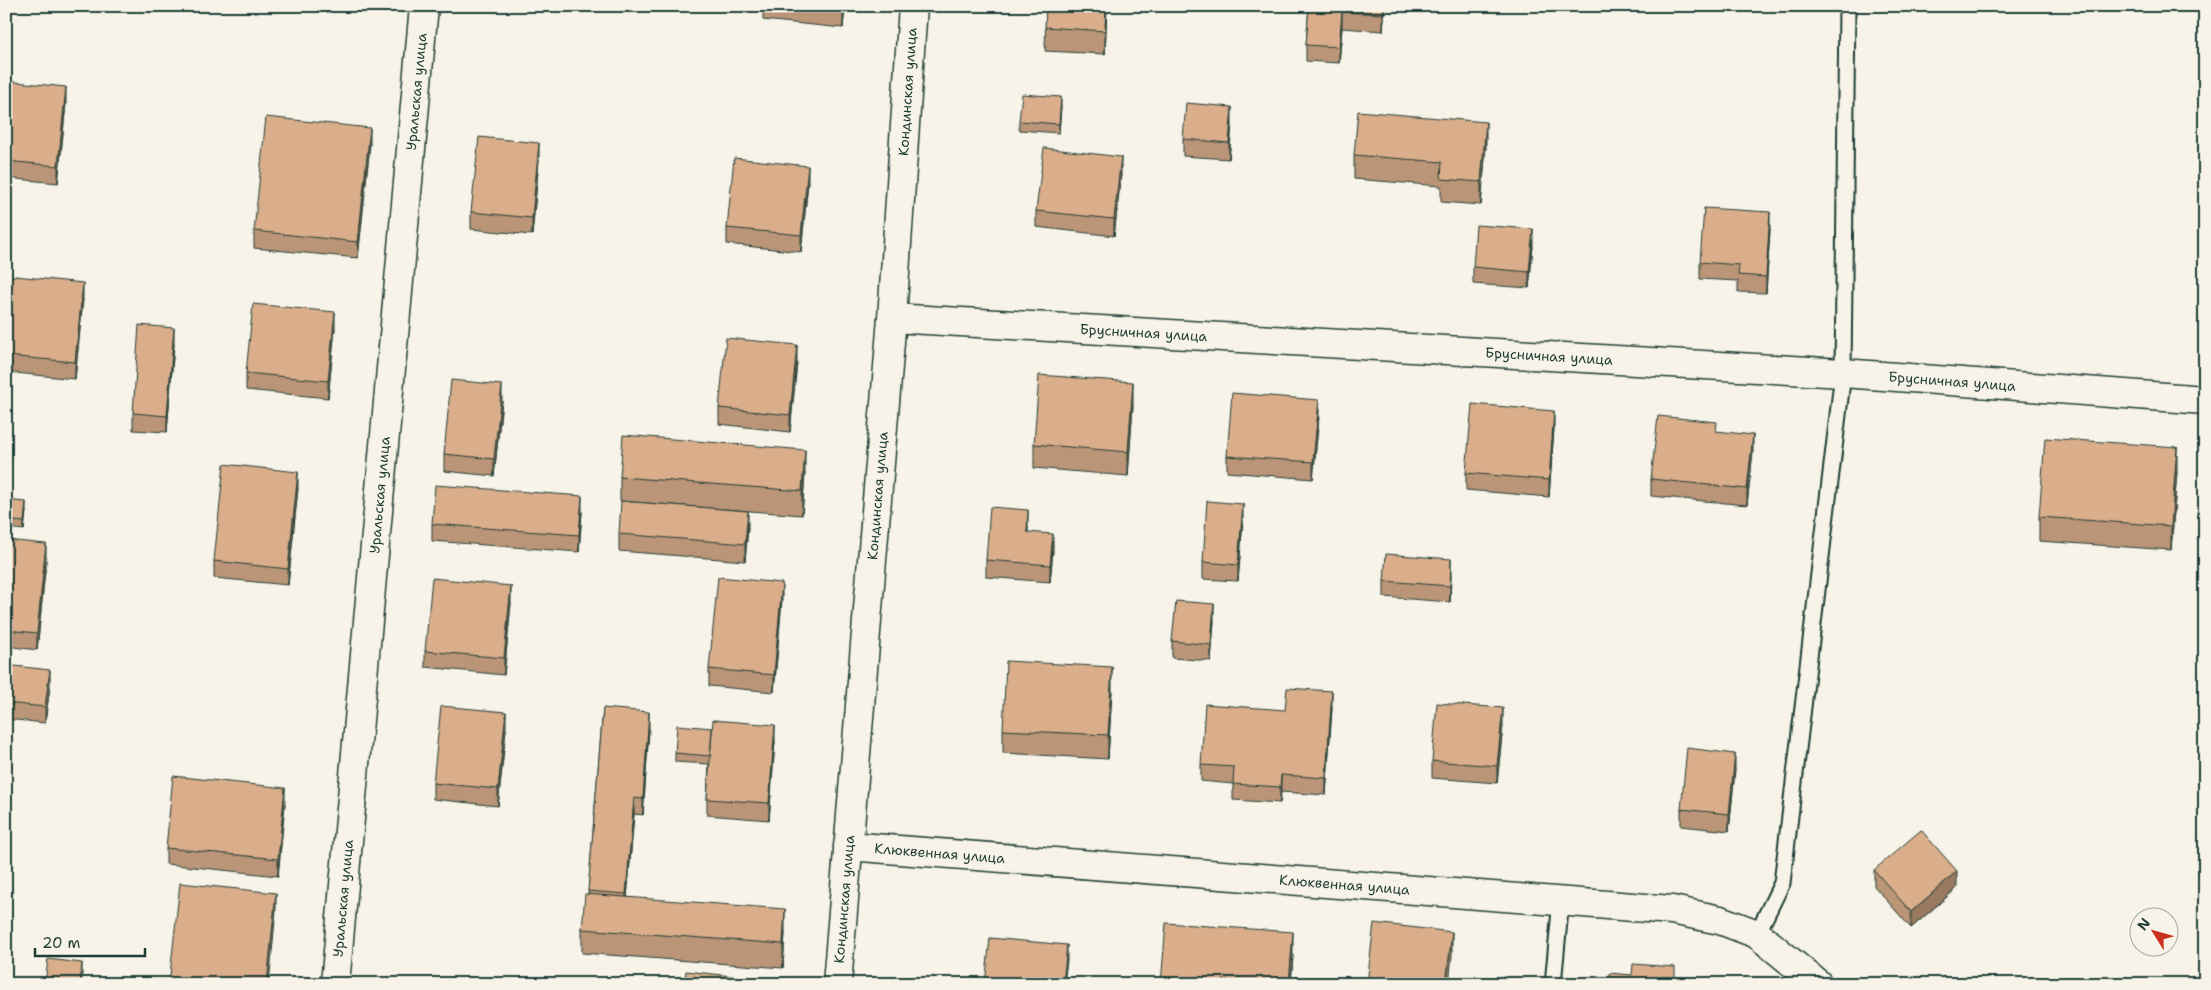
<svg xmlns="http://www.w3.org/2000/svg" width="2211" height="990" font-family="'Shantell Sans',sans-serif">
	<rect width="100%" height="100%" fill="#f7f3e8"/>
	<filter id="ink" filterUnits="userSpaceOnUse"><feTurbulence type="fractalNoise" baseFrequency=".02" numOctaves="2"/><feDisplacementMap in="SourceGraphic" scale="10" xChannelSelector="R" yChannelSelector="G"/><feConvolveMatrix kernelMatrix="1 2 1 2 8 2 1 2 1" color-interpolation-filters="sRGB"/></filter>
	<g filter="url(#ink)">
		<g fill="none" stroke-linecap="round" stroke-linejoin="round">
			<!-- lane casing -->
			<g stroke="#1f3d34" stroke-width="19">
				<g id="lane">
					<polyline points="1757,934 1782,883 1843,373 1847,6"/>
					<polyline points="1553,984 1561,900"/>
				</g>
			</g>
			<!-- street casing -->
			<g stroke="#1f3d34" stroke-width="31">
				<g id="street">
					<path id="s1" d="M892,318L1843,373L2205,400"/>
					<path id="s2" d="M848,846L1672,910L1720,920L1757,934L1818,984"/>
					<path id="s3" d="M335,984L424,6"/>
					<path id="s4" d="M837,984L892,318L913,6"/>
				</g>
			</g>
			<!-- lane -->
			<use href="#lane" stroke="#f7f3e8" stroke-width="15"/>
			<!-- street -->
			<use href="#street" stroke="#f7f3e8" stroke-width="28"/>
		</g>
		<!-- wall -->
		<g fill="#bb9578" stroke="#1f3d34">
			<polygon points="763,6 845,6 843,28 763,20"/>
			<polygon points="1046,6 1107,6 1105,54 1045,51"/>
			<polygon points="1309,6 1385,6 1383,31 1342,28 1339,63 1306,61 1306,45"/>
			<polygon points="6,81 66,103 58,183 6,178"/>
			<polygon points="1061,106 1059,133 1019,130 1019,121"/>
			<polygon points="1232,123 1229,159 1183,156 1183,139"/>
			<polygon points="370,144 358,258 254,248 254,231"/>
			<polygon points="1486,146 1481,205 1441,202 1441,186 1354,179 1354,155"/>
			<polygon points="539,160 532,235 471,229 471,212"/>
			<polygon points="1121,174 1114,236 1036,227 1036,211"/>
			<polygon points="808,182 801,252 727,244 727,228"/>
			<polygon points="1770,229 1766,293 1738,292 1738,281 1700,279 1700,262"/>
			<polygon points="1533,246 1529,288 1473,284 1473,267"/>
			<polygon points="6,275 83,299 75,379 6,372"/>
			<polygon points="335,328 328,398 246,390 246,373"/>
			<polygon points="174,344 167,432 133,430 133,413"/>
			<polygon points="797,362 790,432 719,424 719,408"/>
			<polygon points="502,401 494,476 444,471 444,454"/>
			<polygon points="1133,405 1128,476 1034,468 1034,444"/>
			<polygon points="1319,416 1313,479 1227,472 1227,456"/>
			<polygon points="1554,428 1549,497 1466,490 1466,473"/>
			<polygon points="1717,431 1753,451 1747,505 1651,496 1651,479"/>
			<polygon points="2177,471 2171,550 2039,541 2039,517"/>
			<polygon points="805,473 802,515 620,501 620,477"/>
			<polygon points="298,488 288,585 214,578 214,561"/>
			<polygon points="6,500 26,511 24,530 6,528"/>
			<polygon points="582,512 579,552 432,541 432,524"/>
			<polygon points="1243,520 1238,581 1203,579 1203,562"/>
			<polygon points="748,527 745,561 619,551 619,534"/>
			<polygon points="1028,527 1028,532 1053,550 1050,582 986,577 986,560"/>
			<polygon points="6,540 46,561 37,650 6,646"/>
			<polygon points="1451,575 1450,602 1384,597 1384,581"/>
			<polygon points="782,599 774,692 709,686 709,669"/>
			<polygon points="511,603 504,675 425,667 425,651"/>
			<polygon points="1214,620 1211,661 1172,658 1172,641"/>
			<polygon points="6,665 50,686 45,723 6,719"/>
			<polygon points="1112,690 1108,759 1003,753 1003,730"/>
			<polygon points="603,708 649,729 643,815 634,814 627,897 785,932 783,968 582,953 582,929 588,894"/>
			<polygon points="1332,708 1326,795 1281,792 1280,803 1233,800 1233,784 1201,781 1201,765 1285,710"/>
			<polygon points="1503,725 1497,783 1432,778 1432,761"/>
			<polygon points="506,729 498,806 433,799 433,783"/>
			<polygon points="775,741 769,820 707,815 707,799 709,764 675,762 675,753"/>
			<polygon points="1735,770 1729,831 1681,826 1681,809"/>
			<polygon points="285,804 278,876 166,864 166,848"/>
			<polygon points="1874,870 1957,888 1911,928 1874,886"/>
			<polygon points="1293,955 1291,984 1161,984"/>
		</g>
		<!-- shaded-wall -->
		<g fill="#997961" stroke="#1f3d34">
			<polygon points="843,6 845,6 843,28"/>
			<polygon points="1106,6 1107,6 1105,54 1105,31"/>
			<polygon points="1384,6 1385,6 1383,31 1383,14"/>
			<polygon points="1342,12 1342,28 1339,63 1339,47"/>
			<polygon points="66,87 66,103 58,183 58,166"/>
			<polygon points="1061,97 1061,106 1059,133 1059,124"/>
			<polygon points="1232,107 1232,123 1229,159 1229,143"/>
			<polygon points="1486,122 1486,146 1481,205 1481,182"/>
			<polygon points="370,128 370,144 358,258 358,242"/>
			<polygon points="539,143 539,160 532,235 532,218"/>
			<polygon points="1121,157 1121,174 1114,236 1114,219"/>
			<polygon points="808,166 808,182 801,252 801,235"/>
			<polygon points="1770,212 1770,229 1766,293 1766,277"/>
			<polygon points="1533,229 1533,246 1529,288 1529,272"/>
			<polygon points="83,283 83,299 75,379 75,362"/>
			<polygon points="335,312 335,328 328,398 328,381"/>
			<polygon points="174,328 174,344 167,432 167,416"/>
			<polygon points="797,345 797,362 790,432 790,415"/>
			<polygon points="1133,382 1133,405 1128,476 1128,452"/>
			<polygon points="502,385 502,401 494,476 494,459"/>
			<polygon points="1319,400 1319,416 1313,479 1313,462"/>
			<polygon points="1554,411 1554,428 1549,497 1549,480"/>
			<polygon points="1753,435 1753,451 1747,505 1747,489"/>
			<polygon points="2177,447 2177,471 2171,550 2171,526"/>
			<polygon points="805,450 805,473 802,515 802,491"/>
			<polygon points="298,472 298,488 288,585 288,569"/>
			<polygon points="582,496 582,512 579,552 579,535"/>
			<polygon points="26,502 26,511 24,530 24,522"/>
			<polygon points="1243,504 1243,520 1238,581 1238,565"/>
			<polygon points="1028,510 1028,527 1027,548 1027,532"/>
			<polygon points="748,511 748,527 745,561 745,544"/>
			<polygon points="1053,534 1053,550 1050,582 1050,565"/>
			<polygon points="46,544 46,561 37,650 37,633"/>
			<polygon points="1451,559 1451,575 1450,602 1450,586"/>
			<polygon points="782,583 782,599 774,692 774,675"/>
			<polygon points="511,586 511,603 504,675 504,658"/>
			<polygon points="1214,604 1214,620 1211,661 1211,645"/>
			<polygon points="1112,667 1112,690 1108,759 1108,735"/>
			<polygon points="50,670 50,686 45,723 45,707"/>
			<polygon points="1332,691 1332,708 1326,795 1326,778"/>
			<polygon points="1503,708 1503,725 1497,783 1497,766"/>
			<polygon points="506,712 506,729 498,806 498,789"/>
			<polygon points="649,712 649,729 643,815 643,799"/>
			<polygon points="775,725 775,741 769,820 769,803"/>
			<polygon points="8,736 8,753 6,769 6,752"/>
			<polygon points="1735,754 1735,770 1729,831 1729,814"/>
			<polygon points="1281,775 1281,792 1280,803 1280,787"/>
			<polygon points="285,788 285,804 278,876 278,859"/>
			<polygon points="634,798 634,814 626,911 626,894"/>
			<polygon points="1957,871 1957,888 1911,928 1911,912"/>
			<polygon points="276,893 276,910 269,984 267,984"/>
			<polygon points="785,909 785,932 783,968 783,944"/>
			<polygon points="1293,932 1293,955 1291,984 1289,984"/>
			<polygon points="1452,932 1452,955 1449,984 1446,984"/>
			<polygon points="1067,945 1067,961 1064,984 1063,984"/>
			<polygon points="82,963 82,980 81,984 80,984"/>
		</g>
		<!-- building -->
		<g fill="#daad8b" stroke="#1f3d34">
			<polygon points="794,6 843,6 843,11"/>
			<polygon points="1046,6 1106,6 1105,31 1045,27"/>
			<polygon points="1309,6 1384,6 1383,14 1342,12 1339,47 1306,45"/>
			<polygon points="6,81 66,87 58,166 6,161"/>
			<polygon points="1022,94 1061,97 1059,124 1019,121"/>
			<polygon points="1186,103 1232,107 1229,143 1183,139"/>
			<polygon points="1358,111 1486,122 1481,182 1441,179 1442,162 1354,155"/>
			<polygon points="266,117 370,128 358,242 254,231"/>
			<polygon points="479,137 539,143 532,218 471,212"/>
			<polygon points="1044,148 1121,157 1114,219 1036,211"/>
			<polygon points="734,158 808,166 801,235 727,228"/>
			<polygon points="1704,208 1770,212 1766,277 1738,275 1739,265 1700,262"/>
			<polygon points="1476,225 1533,229 1529,272 1473,267"/>
			<polygon points="6,275 83,283 75,362 6,356"/>
			<polygon points="253,304 335,312 328,381 246,373"/>
			<polygon points="139,325 174,328 167,416 133,413"/>
			<polygon points="726,338 797,345 790,415 719,408"/>
			<polygon points="1039,375 1133,382 1128,452 1034,444"/>
			<polygon points="451,380 502,385 494,459 444,454"/>
			<polygon points="1232,393 1319,400 1313,462 1227,456"/>
			<polygon points="1472,404 1554,411 1549,480 1466,473"/>
			<polygon points="1658,416 1717,422 1716,431 1753,435 1747,489 1651,479"/>
			<polygon points="623,435 805,450 802,491 620,477"/>
			<polygon points="2045,438 2177,447 2171,526 2039,517"/>
			<polygon points="224,464 298,472 288,569 214,561"/>
			<polygon points="435,485 582,496 579,535 432,524"/>
			<polygon points="6,500 26,502 24,522 6,520"/>
			<polygon points="621,501 748,511 745,544 619,534"/>
			<polygon points="1207,501 1243,504 1238,565 1203,562"/>
			<polygon points="990,507 1028,510 1027,532 1053,534 1050,565 986,560"/>
			<polygon points="6,540 46,544 37,633 6,630"/>
			<polygon points="1386,554 1451,559 1450,586 1384,581"/>
			<polygon points="718,577 782,583 774,675 709,669"/>
			<polygon points="432,578 511,586 504,658 425,651"/>
			<polygon points="1176,601 1214,604 1211,645 1172,641"/>
			<polygon points="1006,661 1112,667 1108,735 1003,730"/>
			<polygon points="6,665 50,670 45,707 6,703"/>
			<polygon points="1287,688 1332,691 1326,778 1281,775 1280,787 1233,784 1234,767 1201,765 1205,704 1285,710"/>
			<polygon points="1437,703 1503,708 1497,766 1432,761"/>
			<polygon points="441,706 506,712 498,789 433,783"/>
			<polygon points="603,708 649,712 643,799 634,798 626,894 588,891"/>
			<polygon points="713,720 775,725 769,803 707,799"/>
			<polygon points="677,725 712,728 710,756 675,753"/>
			<polygon points="6,736 8,736 6,752"/>
			<polygon points="1687,748 1735,754 1729,814 1681,809"/>
			<polygon points="173,776 285,788 278,859 166,848"/>
			<polygon points="1921,830 1957,871 1911,912 1874,870"/>
			<polygon points="180,883 276,893 267,984 169,984"/>
			<polygon points="585,894 785,909 783,944 582,929"/>
			<polygon points="1166,923 1293,932 1289,984 1273,984 1223,980 1223,984 1161,984"/>
			<polygon points="1374,923 1452,932 1446,984 1367,984"/>
			<polygon points="990,938 1067,945 1063,984 985,984"/>
			<polygon points="48,959 82,963 80,984 45,984"/>
			<polygon points="1633,964 1675,967 1675,978 1689,979 1689,984 1610,984 1610,973 1632,975"/>
			<polygon points="686,971 769,980 769,984 684,984"/>
		</g>
	</g>
	<g text-anchor="middle" dominant-baseline="central" stroke-width="5" stroke-linejoin="round" paint-order="stroke">
		<!-- street labels -->
		<g font-size="14" fill="#1f3d34" stroke="#f7f3e8">
			<text stroke="none"><textPath href="#s4" startOffset="895">Кондинская улица</textPath></text>
			<text stroke="none"><textPath href="#s3" startOffset="896">Уральская улица</textPath></text>
			<text stroke="none"><textPath href="#s1" startOffset="252">Брусничная улица</textPath></text>
			<text stroke="none"><textPath href="#s1" startOffset="658">Брусничная улица</textPath></text>
			<text stroke="none"><textPath href="#s1" startOffset="1062">Брусничная улица</textPath></text>
			<text stroke="none"><textPath href="#s3" startOffset="491">Уральская улица</textPath></text>
			<text stroke="none"><textPath href="#s4" startOffset="490">Кондинская улица</textPath></text>
			<text stroke="none"><textPath href="#s2" startOffset="92">Клюквенная улица</textPath></text>
			<text stroke="none"><textPath href="#s2" startOffset="498">Клюквенная улица</textPath></text>
			<text stroke="none"><textPath href="#s3" startOffset="86">Уральская улица</textPath></text>
			<text stroke="none"><textPath href="#s4" startOffset="85">Кондинская улица</textPath></text>
		</g>
	</g>
	<!-- margin -->
	<rect width="2211" height="990" fill="none" stroke="#f7f3e8" stroke-width="25"/>
	<rect x="12" y="12" width="2186" height="965" fill="none" stroke="#1f3d34" stroke-width="2" filter="url(#ink)"/>
	<!-- north arrow -->
	<g transform="translate(2154 932) rotate(307)"><circle r="24" fill="#f7f3e8" stroke="#a1aaa0"/>
	<path d="M0-4L9 19L0 12L-9 19Z" fill="#c8321e"/>
	<text y="-8" font-size="14" font-weight="bold" text-anchor="middle" fill="#1f3d34">N</text>
	</g>
	<!-- scale -->
	<path d="M35 948v8h110v-8" fill="none" stroke="#1f3d34" stroke-width="2.5"/>
	<text x="42" y="948" font-size="15" fill="#1f3d34" stroke="#f7f3e8" stroke-width="4" paint-order="stroke">20 m</text>
</svg>
